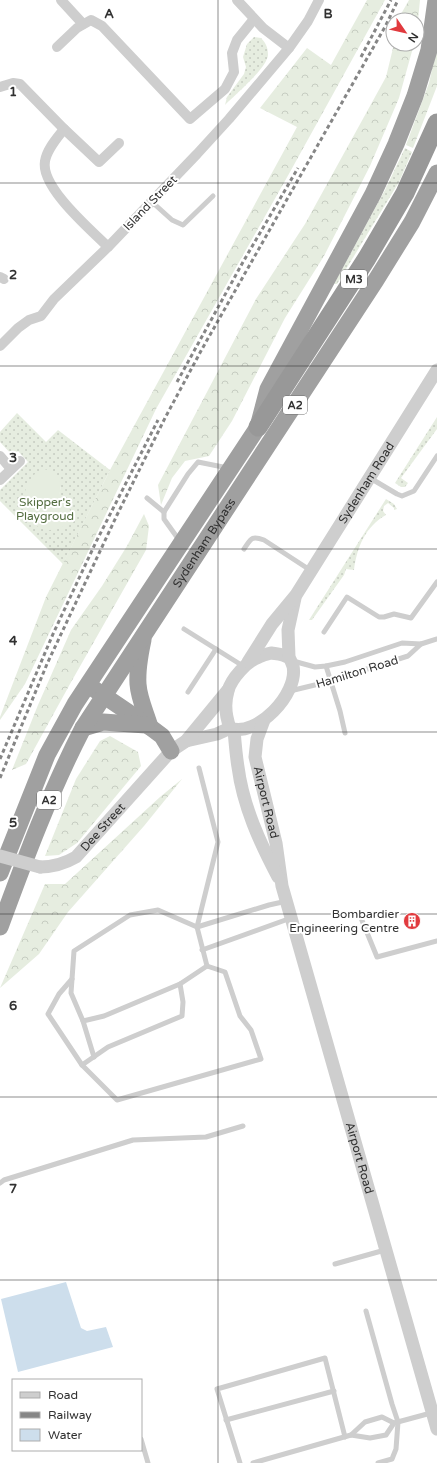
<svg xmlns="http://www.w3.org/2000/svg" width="437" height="1463" font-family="'Varela Round',sans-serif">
	<defs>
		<pattern id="grass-dots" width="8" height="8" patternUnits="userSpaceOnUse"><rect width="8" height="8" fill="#e6ede0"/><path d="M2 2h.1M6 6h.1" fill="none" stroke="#c6ccc1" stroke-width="1.8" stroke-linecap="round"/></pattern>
		<pattern id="forest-crowns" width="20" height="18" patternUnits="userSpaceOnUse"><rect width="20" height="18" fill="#e6ede0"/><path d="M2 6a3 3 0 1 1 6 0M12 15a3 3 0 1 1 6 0" fill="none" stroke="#c6ccc1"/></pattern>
	</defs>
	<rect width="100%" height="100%" fill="#fff"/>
	<!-- grass -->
	<g fill="url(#grass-dots)" fill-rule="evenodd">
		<path d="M254,37L261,38C266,43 268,48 268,55C267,68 235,95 225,105L227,97L244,74L246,67L243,57L247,44Z"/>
		<polygon points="405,148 412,152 399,182 337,284 334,284 385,190"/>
		<path d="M17,413L46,442L58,430L110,470L63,564L0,501V490L28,462L18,451L13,456L0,442V432ZM28,483L61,486C58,496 60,502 69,507Z"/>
		<polygon points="437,417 437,429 401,478 408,483 405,487 401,487 395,483"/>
		<path d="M386,499L394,504L397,509L394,510V508L388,503L384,506L383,511L386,515C365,527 357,547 354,570L346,569L344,575L312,620H309Z"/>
	</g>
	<!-- forest -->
	<g fill="url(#forest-crowns)">
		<polygon points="367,0 385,0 290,172 156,409 25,684 0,720 0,717 46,597 110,470 297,127 260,108 307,48 331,65"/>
		<polygon points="409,0 420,0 417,31 417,20 399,20 401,14"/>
		<polygon points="394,44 414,44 399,98 370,166 324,256 285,318 232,421 209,456 185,461 172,478 161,505 158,485 256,299 305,224 386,77"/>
		<polygon points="437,47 437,86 413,148 406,145 429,83"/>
		<polygon points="144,514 149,526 146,550 70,684 26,764 12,770 38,705 71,630 102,586 127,546"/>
		<polygon points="110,736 138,752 141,766 77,843 59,855 45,856 76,779 100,741"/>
		<polygon points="182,779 144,826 68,912 39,954 0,988 45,884 65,884 160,797"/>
	</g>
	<!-- park -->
	<path fill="#e6ede0" d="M43,469C55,471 59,475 61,486C58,496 61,502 69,507L71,514L68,524C26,550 8,484 43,469Z"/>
	<!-- water -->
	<polygon fill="#cddeec" points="66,1282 81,1328 87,1331 106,1327 113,1347 18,1372 1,1299"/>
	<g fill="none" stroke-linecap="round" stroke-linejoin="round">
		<!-- service -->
		<g stroke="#cecece" stroke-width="5">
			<polyline points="152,202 172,220 183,225 213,196"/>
			<polyline points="370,478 397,494 402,496 414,491 437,456"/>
			<polyline points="147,498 164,512"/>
			<polyline points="179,540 164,519 164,512 188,474 198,462 228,468"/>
			<path d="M244,549C251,539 251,535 264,540L310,570"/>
			<polyline points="184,629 243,666"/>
			<polyline points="324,632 347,597 379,617 384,617 394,614 411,618 437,582"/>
			<polyline points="293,661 315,667 326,666 345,662 402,643 421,644 437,639"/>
			<polyline points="326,666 340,711 345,733"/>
			<polyline points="290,691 323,683 408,656 421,644"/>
			<polyline points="188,692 216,649"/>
			<polyline points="199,768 218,842 197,927 207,966"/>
			<polyline points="361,918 377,957 437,941"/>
			<polyline points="202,950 291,918"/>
			<polyline points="207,966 180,984 104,1016 83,1021 71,993 74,951 130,915 158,910 197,927 269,905 287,901"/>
			<polyline points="72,979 59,994 48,1014 82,1065 117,1100 261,1059 251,1030 240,1016 225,972 207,966"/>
			<polyline points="83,1021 94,1057"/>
			<polyline points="82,1065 108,1047 182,1016 183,1002 180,984"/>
			<polyline points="0,1183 4,1180 133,1140 206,1137 243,1126"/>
			<polyline points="335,1264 385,1250"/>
			<polyline points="366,1311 392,1404 398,1422 396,1449 392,1459 378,1463"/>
			<polyline points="226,1420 334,1391"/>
			<polyline points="351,1435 365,1422 382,1417 394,1423"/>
			<polyline points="141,1439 148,1463"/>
			<polyline points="240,1463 217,1389 325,1358 345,1437"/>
			<polyline points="253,1463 351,1435 370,1438 386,1435 394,1423 431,1413"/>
		</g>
		<!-- minor -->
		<g stroke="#cecece" stroke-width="10">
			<polyline points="61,0 83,24"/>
			<polyline points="237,0 263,28 289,48"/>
			<polyline points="57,47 77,28 91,20 102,26 190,119 225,89 234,72 232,53 237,40 254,19"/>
			<polyline points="0,87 13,83 20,84 64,129 99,162 119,143"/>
			<path d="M64,129C57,138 47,149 45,161C40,187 91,230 108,247"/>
			<polyline points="0,277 4,279"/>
			<polyline points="0,346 18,328 29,320 41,316 54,299 108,247 197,154 229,119 289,48 308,21 319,0"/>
			<polyline points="0,456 11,469"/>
			<polyline points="0,480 20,461"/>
		</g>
		<!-- tertiary -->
		<g stroke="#cecece" stroke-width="13">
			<path d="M271,653C277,654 284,654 289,658C291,660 292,664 293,666C299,694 256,738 230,728C226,717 224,704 228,691C231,679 247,661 259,657C263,655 267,654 271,653Z"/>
			<polyline points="289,657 288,630 295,598"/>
			<path id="s1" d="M248,662L272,624L296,595L437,370"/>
			<path id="s2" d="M264,720L257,739L255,757L276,843L282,886L437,1429"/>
			<path d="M234,730C235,742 236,755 238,767C243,806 260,843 278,877"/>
			<polyline points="186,741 217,734 230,728"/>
			<path id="s3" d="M40,867C54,867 64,864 76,857L171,751L186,741L228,690"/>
		</g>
		<!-- trunk -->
		<g stroke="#a0a0a0" stroke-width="17">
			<path d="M143,640C140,654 137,669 138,684C139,699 146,713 150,727"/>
			<polyline points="94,689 150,727 162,736 171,751"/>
			<polyline points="83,728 103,722 146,725"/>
			<polyline points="0,873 47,755 75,704 258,427 268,389 373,194 396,144 415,96 429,50 436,0"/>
			<path id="s4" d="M0,927C25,859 50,792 83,728L376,280L412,222L437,173"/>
		</g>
		<!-- motorway -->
		<polyline stroke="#989898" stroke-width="19" points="258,427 367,258 405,193 437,123"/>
		<!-- rail -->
		<g stroke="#868686" stroke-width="3" stroke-dasharray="4 3" stroke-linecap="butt">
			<polyline points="361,57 391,0"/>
			<polyline points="177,382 243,262 298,168"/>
			<polyline points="0,759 53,634 96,542 158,420"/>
			<polyline points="0,778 47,664 117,515 165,418 202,349 386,25 398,0"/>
		</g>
		<!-- tertiary-bridge -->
		<polyline stroke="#cecece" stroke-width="13" points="0,856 40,867"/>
	</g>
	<!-- grid -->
	<path fill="none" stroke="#313131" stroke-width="1" stroke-opacity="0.55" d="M218,0V1463M0,183H437M0,366H437M0,549H437M0,732H437M0,914H437M0,1097H437M0,1280H437"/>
	<!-- icons -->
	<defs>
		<g id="building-disc" transform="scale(0.9)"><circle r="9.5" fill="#e13a3e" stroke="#fff"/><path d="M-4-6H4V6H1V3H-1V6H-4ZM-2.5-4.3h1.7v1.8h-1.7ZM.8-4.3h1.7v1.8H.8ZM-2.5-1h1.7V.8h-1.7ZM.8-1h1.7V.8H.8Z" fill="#fff"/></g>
	</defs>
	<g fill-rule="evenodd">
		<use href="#building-disc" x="412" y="921"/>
	</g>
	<g text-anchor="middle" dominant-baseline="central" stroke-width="4" stroke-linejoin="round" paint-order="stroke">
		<!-- shield labels -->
		<g fill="#fff" stroke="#6f6f6f" stroke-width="1">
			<rect x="341" y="270" width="26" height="18" rx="3"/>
			<rect x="283" y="396" width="24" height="18" rx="3"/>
			<rect x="37" y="791" width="24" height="18" rx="3"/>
		</g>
		<g font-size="11" font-weight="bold" fill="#313131">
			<text x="354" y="279">M3</text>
			<text x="295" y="405">A2</text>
			<text x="49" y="800">A2</text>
		</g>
		<!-- street labels -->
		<g font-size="12" fill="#313131" stroke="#fff">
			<text transform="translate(150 203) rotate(-46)">Island Street</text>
			<text stroke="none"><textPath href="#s1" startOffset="215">Sydenham Road</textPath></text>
			<text stroke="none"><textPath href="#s4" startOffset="437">Sydenham Bypass</textPath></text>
			<text transform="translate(357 672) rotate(-17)">Hamilton Road</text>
			<text stroke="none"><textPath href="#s2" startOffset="85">Airport Road</textPath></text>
			<text stroke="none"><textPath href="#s3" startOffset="78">Dee Street</textPath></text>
			<text stroke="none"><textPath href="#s2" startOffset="453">Airport Road</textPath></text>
		</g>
		<!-- park labels -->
		<g font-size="12" fill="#526c3f" stroke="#fff">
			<text x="45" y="502">Skipper's<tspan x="45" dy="14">Playgroud</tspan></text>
		</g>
		<!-- poi labels -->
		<g font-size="12" fill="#313131" stroke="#fff" text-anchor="end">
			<text x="399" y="914">Bombardier<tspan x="399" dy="14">Engineering Centre</tspan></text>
		</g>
	</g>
	<g font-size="13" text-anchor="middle" font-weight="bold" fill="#313131" stroke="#fff" stroke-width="4" stroke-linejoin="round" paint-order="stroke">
		<text x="109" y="18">A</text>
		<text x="328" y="18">B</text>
		<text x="13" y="96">1</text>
		<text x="13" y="279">2</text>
		<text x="13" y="462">3</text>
		<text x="13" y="645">4</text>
		<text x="13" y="827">5</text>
		<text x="13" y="1010">6</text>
		<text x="13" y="1193">7</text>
	</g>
	<!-- legend -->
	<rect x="12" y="1379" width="130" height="72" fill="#ffffff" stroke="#adadad"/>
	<rect x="20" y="1392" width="20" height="6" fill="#cecece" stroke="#adadad"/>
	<text x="48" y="1399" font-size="12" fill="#313131">Road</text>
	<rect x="20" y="1412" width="20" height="6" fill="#868686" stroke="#adadad"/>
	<text x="48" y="1419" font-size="12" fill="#313131">Railway</text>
	<rect x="20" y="1429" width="20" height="12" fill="#cddeec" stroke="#adadad"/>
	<text x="48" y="1439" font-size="12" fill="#313131">Water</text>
	<!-- north arrow -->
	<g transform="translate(405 32) rotate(124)"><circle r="19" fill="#ffffff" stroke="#adadad"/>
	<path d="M0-3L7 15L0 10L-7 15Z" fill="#e13a3e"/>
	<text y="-6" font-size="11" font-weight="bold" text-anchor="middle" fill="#313131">N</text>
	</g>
</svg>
